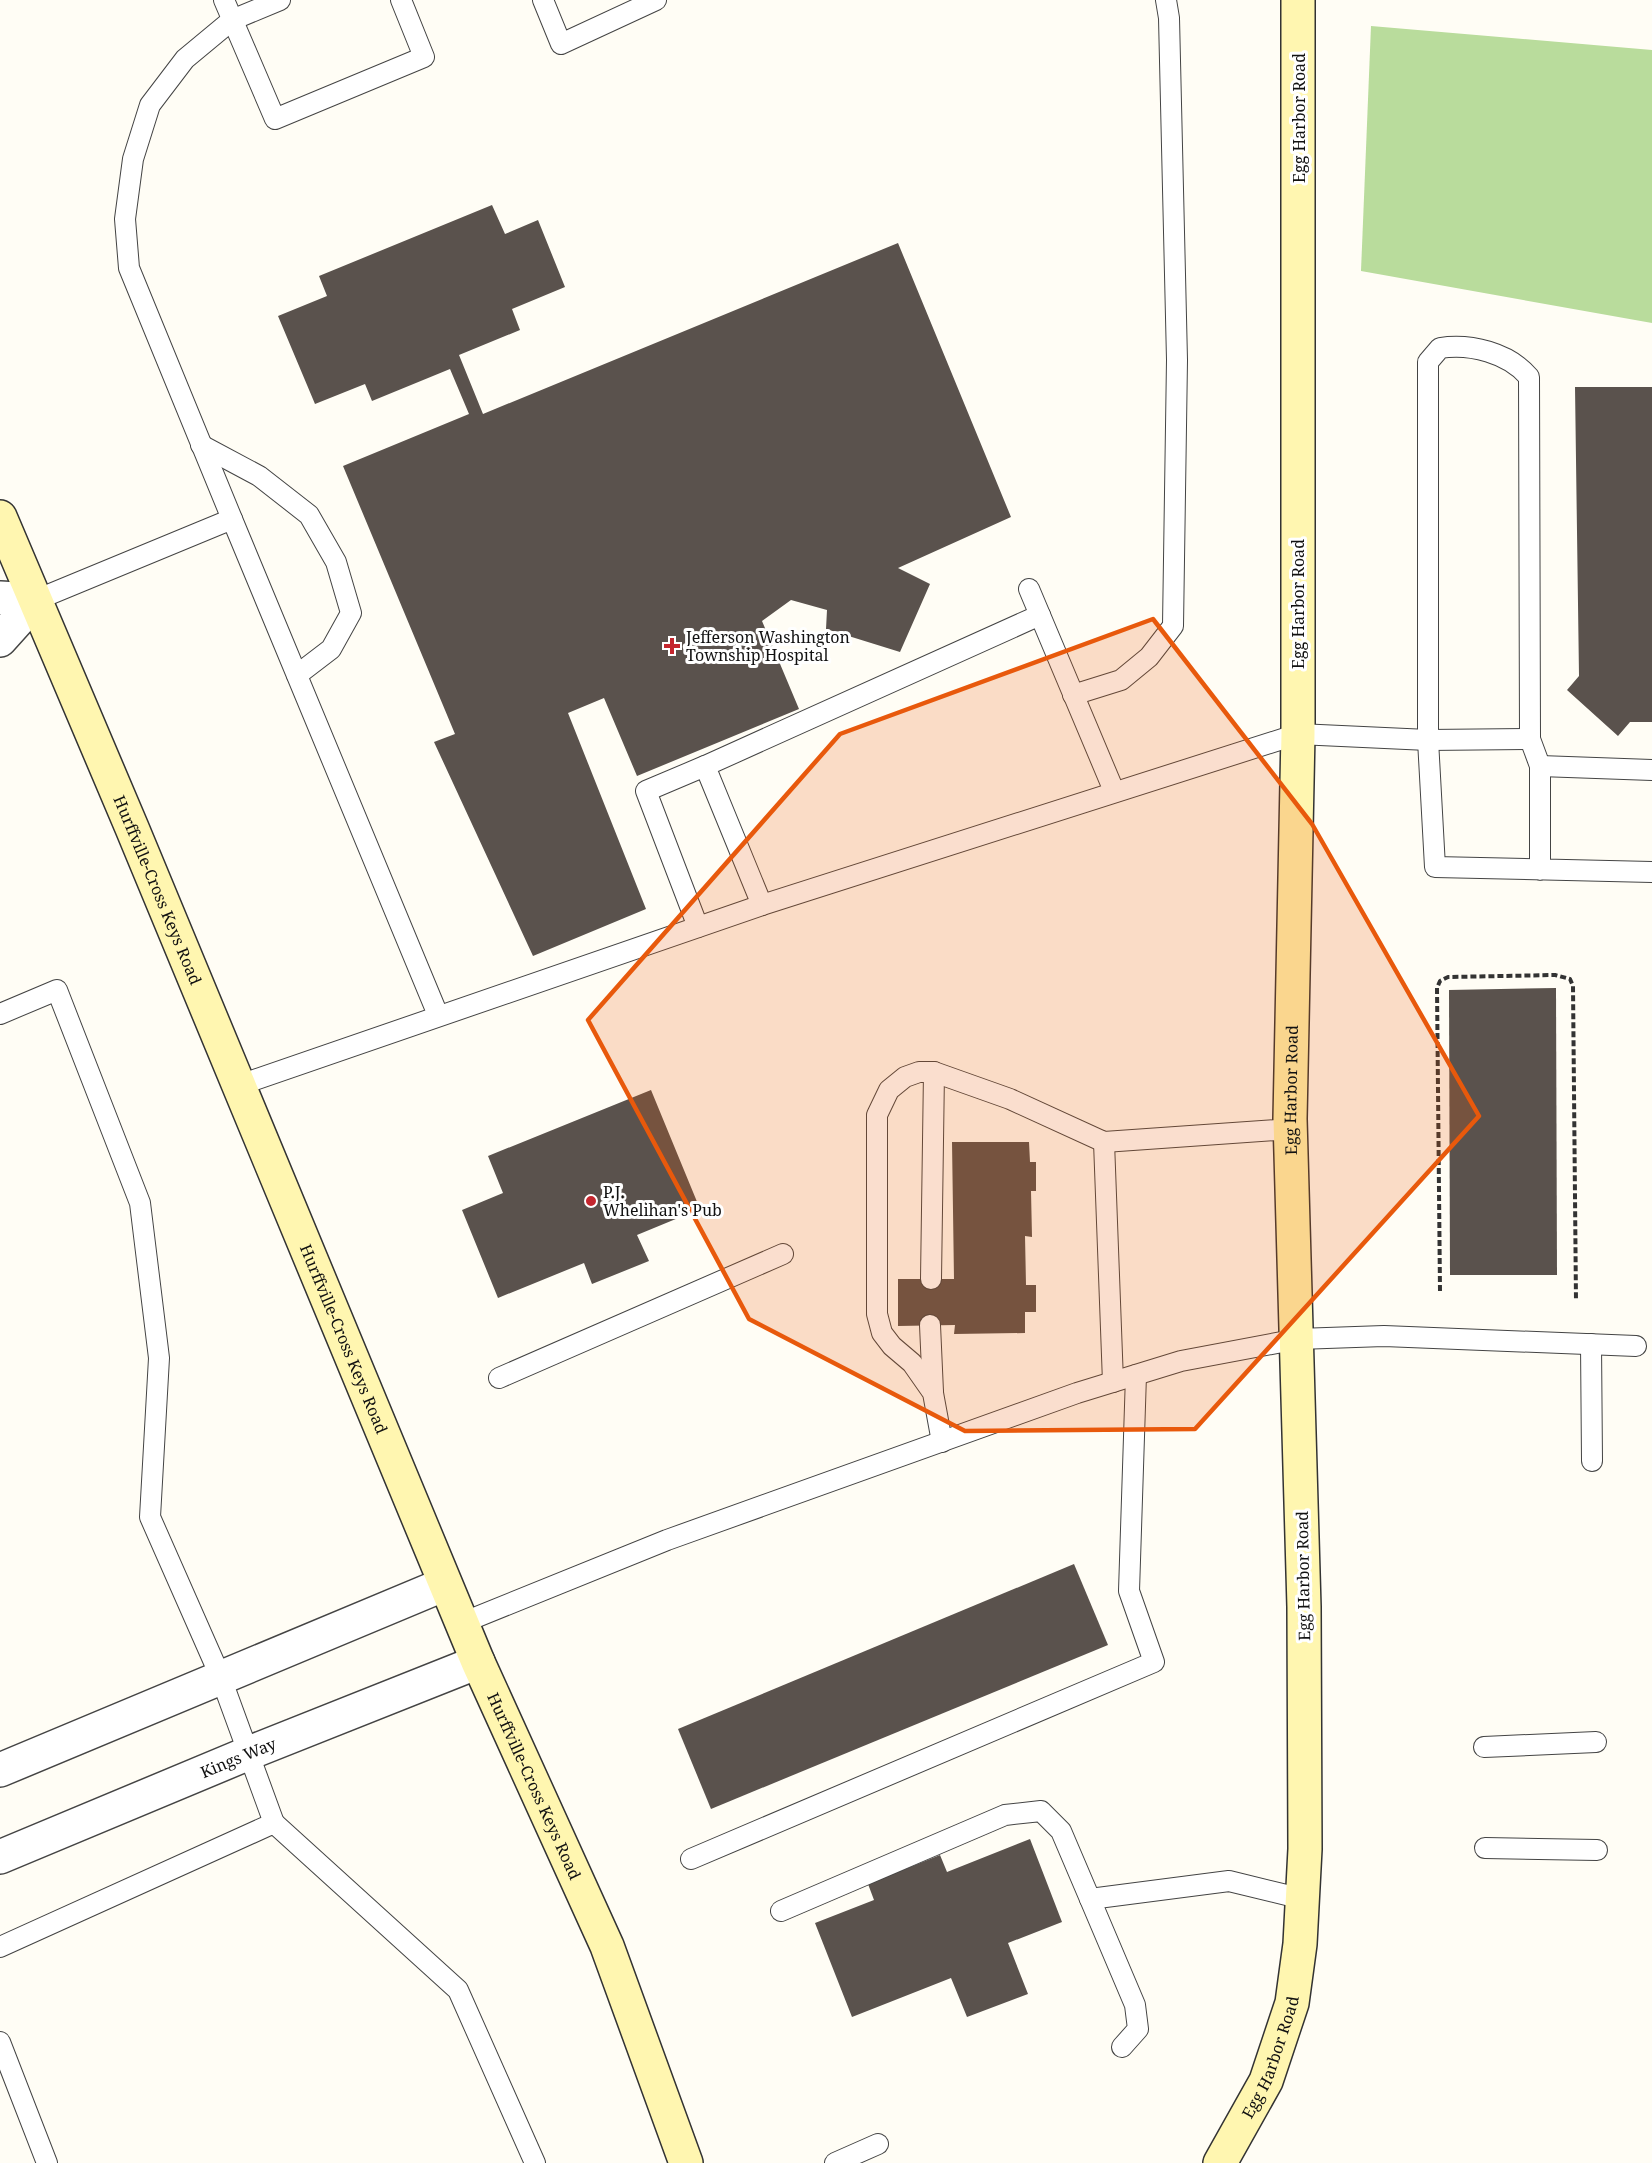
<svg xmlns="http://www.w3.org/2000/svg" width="1652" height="2163" font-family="'Noto Serif',serif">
	<rect width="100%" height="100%" fill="#fffdf5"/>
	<!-- forest -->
	<polygon fill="#b9dc9c" points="1371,26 1652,50 1652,323 1361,271"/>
	<!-- building -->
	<g fill="#5a524d">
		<polygon points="492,205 505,234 538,220 565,287 512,309 520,330 459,355 483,414 898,243 1011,517 898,568 930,584 900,652 826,629 827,610 791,600 762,621 799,709 637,776 604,698 568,713 646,909 533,956 434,742 455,734 343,466 469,414 450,369 372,401 365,384 315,404 278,316 327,296 319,276"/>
		<polygon points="1575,387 1652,387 1652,722 1630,722 1618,736 1567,690 1579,676"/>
		<polygon points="1556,988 1557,1275 1450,1275 1449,990"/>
		<polygon points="651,1090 700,1209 637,1235 649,1261 592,1284 584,1263 498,1298 462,1210 503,1193 488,1156"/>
		<polygon points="952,1142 1029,1142 1030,1162 1036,1162 1036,1191 1031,1191 1032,1237 1025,1236 1026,1285 1036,1285 1036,1312 1025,1312 1025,1333 954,1334 955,1325 898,1326 898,1279 954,1279"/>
		<polygon points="1074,1564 1108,1645 711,1809 678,1729"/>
		<polygon points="1030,1839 1062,1922 1008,1943 1028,1994 967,2017 951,1978 852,2017 815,1923 874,1900 868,1884 940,1855 947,1872"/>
	</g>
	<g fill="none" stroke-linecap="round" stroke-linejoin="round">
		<!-- service casing -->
		<g stroke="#444" stroke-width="22">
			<g id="service">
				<polyline points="224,0 275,119 424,57 401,0"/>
				<polyline points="543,0 561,44 656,0"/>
				<polyline points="201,445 259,476 309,515 336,562 351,613 331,649 297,675"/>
				<polyline points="232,519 129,268 125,219 133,159 150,105 185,59 232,20 280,0"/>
				<polyline points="1029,589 1114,791"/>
				<polyline points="36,600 232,519 438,1015"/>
				<polyline points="1073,695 1121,680 1149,657 1173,626 1177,360 1169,18 1166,0"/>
				<polyline points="1540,766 1652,770"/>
				<path d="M1540,870V766L1530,739L1529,377C1509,353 1470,343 1440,348L1428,362V740L1435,867L1652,872"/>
				<polyline points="762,905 705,766 1040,615"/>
				<polyline points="698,927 646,791 705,766"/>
				<polyline points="0,1014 57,990 140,1203 159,1358 150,1517 221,1678 274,1823"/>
				<polyline points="237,1086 762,905 1298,734 1428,740 1530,739"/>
				<polyline points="1104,1142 1113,1382"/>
				<polyline points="931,1279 934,1072"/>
				<polyline points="930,1325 933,1392"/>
				<polyline points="1591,1344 1592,1461"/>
				<polyline points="499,1378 783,1254"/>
				<polyline points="942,1442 933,1393 912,1363 892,1346 882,1333 877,1314 877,1115 889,1090 905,1077 919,1072 934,1072 1010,1099 1104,1142 1291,1129"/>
				<polyline points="462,1623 667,1540 1077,1393 1181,1361 1298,1339 1384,1336 1636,1346"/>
				<polyline points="1484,1747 1596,1742"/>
				<polyline points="1485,1848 1597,1850"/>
				<polyline points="691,1859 1154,1662 1129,1591 1136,1375"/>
				<polyline points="1090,1899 1135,2005 1138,2029 1122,2047"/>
				<polyline points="781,1911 1005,1815 1041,1811 1061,1831 1090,1899 1229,1881 1303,1899"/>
				<polyline points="0,1947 274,1823 458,1990 535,2163"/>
				<polyline points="0,2042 47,2163"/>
				<polyline points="835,2163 878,2144"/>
			</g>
		</g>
		<!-- minor casing -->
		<g stroke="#444" stroke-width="36">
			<g id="minor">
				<polyline points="0,598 36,600"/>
				<polyline points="0,640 36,600"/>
				<polyline points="0,1770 445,1584"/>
				<path id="s1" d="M0,1857L249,1753L478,1662"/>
			</g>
		</g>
		<!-- secondary casing -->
		<g stroke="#333" stroke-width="36">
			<g id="secondary">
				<path id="s2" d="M0,517L132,828L478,1662L607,1946L686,2163"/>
				<path id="s3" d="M1220,2163L1266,2081L1292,2003L1300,1944L1305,1849L1304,1607L1290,1119L1298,734V0"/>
			</g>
		</g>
		<!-- path -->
		<polyline stroke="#333" stroke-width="4" stroke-dasharray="6 3" stroke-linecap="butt" points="1440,1291 1437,988 1440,981 1448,977 1555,975 1570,979 1573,986 1576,1301"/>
		<!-- service -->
		<use href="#service" stroke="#fff" stroke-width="20"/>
		<!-- minor -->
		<use href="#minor" stroke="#fff" stroke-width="33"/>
		<!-- secondary -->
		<use href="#secondary" stroke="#fff6b0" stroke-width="33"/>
	</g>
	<!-- marked area -->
	<path fill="#e8590c" fill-opacity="0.2" stroke="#e8590c" stroke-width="4.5" stroke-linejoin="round" d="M1153,619L1312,824L1479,1116L1195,1429L965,1431L749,1319L588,1020L840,734Z"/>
	<!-- markers -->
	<g fill="#c4262e" stroke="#fff" stroke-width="2">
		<path d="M669 637h6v6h6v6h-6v6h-6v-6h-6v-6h6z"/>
		<circle cx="591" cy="1201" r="6"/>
	</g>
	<g text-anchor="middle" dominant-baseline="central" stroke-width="6" stroke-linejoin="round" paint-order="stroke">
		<!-- street labels -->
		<g font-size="16" fill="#111" stroke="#fff">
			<text transform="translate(1299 118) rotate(-90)">Egg Harbor Road</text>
			<text transform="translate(1298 604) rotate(-90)">Egg Harbor Road</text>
			<text stroke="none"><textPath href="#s2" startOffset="405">Hurffville-Cross Keys Road</textPath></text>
			<text stroke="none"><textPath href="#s3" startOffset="1090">Egg Harbor Road</textPath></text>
			<text stroke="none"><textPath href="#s2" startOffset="891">Hurffville-Cross Keys Road</textPath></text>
			<text transform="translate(1303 1576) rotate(-91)">Egg Harbor Road</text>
			<text stroke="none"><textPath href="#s1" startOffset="258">Kings Way</textPath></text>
			<text stroke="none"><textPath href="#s2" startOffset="1377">Hurffville-Cross Keys Road</textPath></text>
			<text stroke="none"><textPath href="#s3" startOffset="118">Egg Harbor Road</textPath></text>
		</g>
		<!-- poi labels -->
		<g font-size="16" fill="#111" stroke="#fff" text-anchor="start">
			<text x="686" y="637">Jefferson Washington<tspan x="686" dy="18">Township Hospital</tspan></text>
			<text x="603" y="1192">P.J.<tspan x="603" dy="18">Whelihan's Pub</tspan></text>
		</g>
	</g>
</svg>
